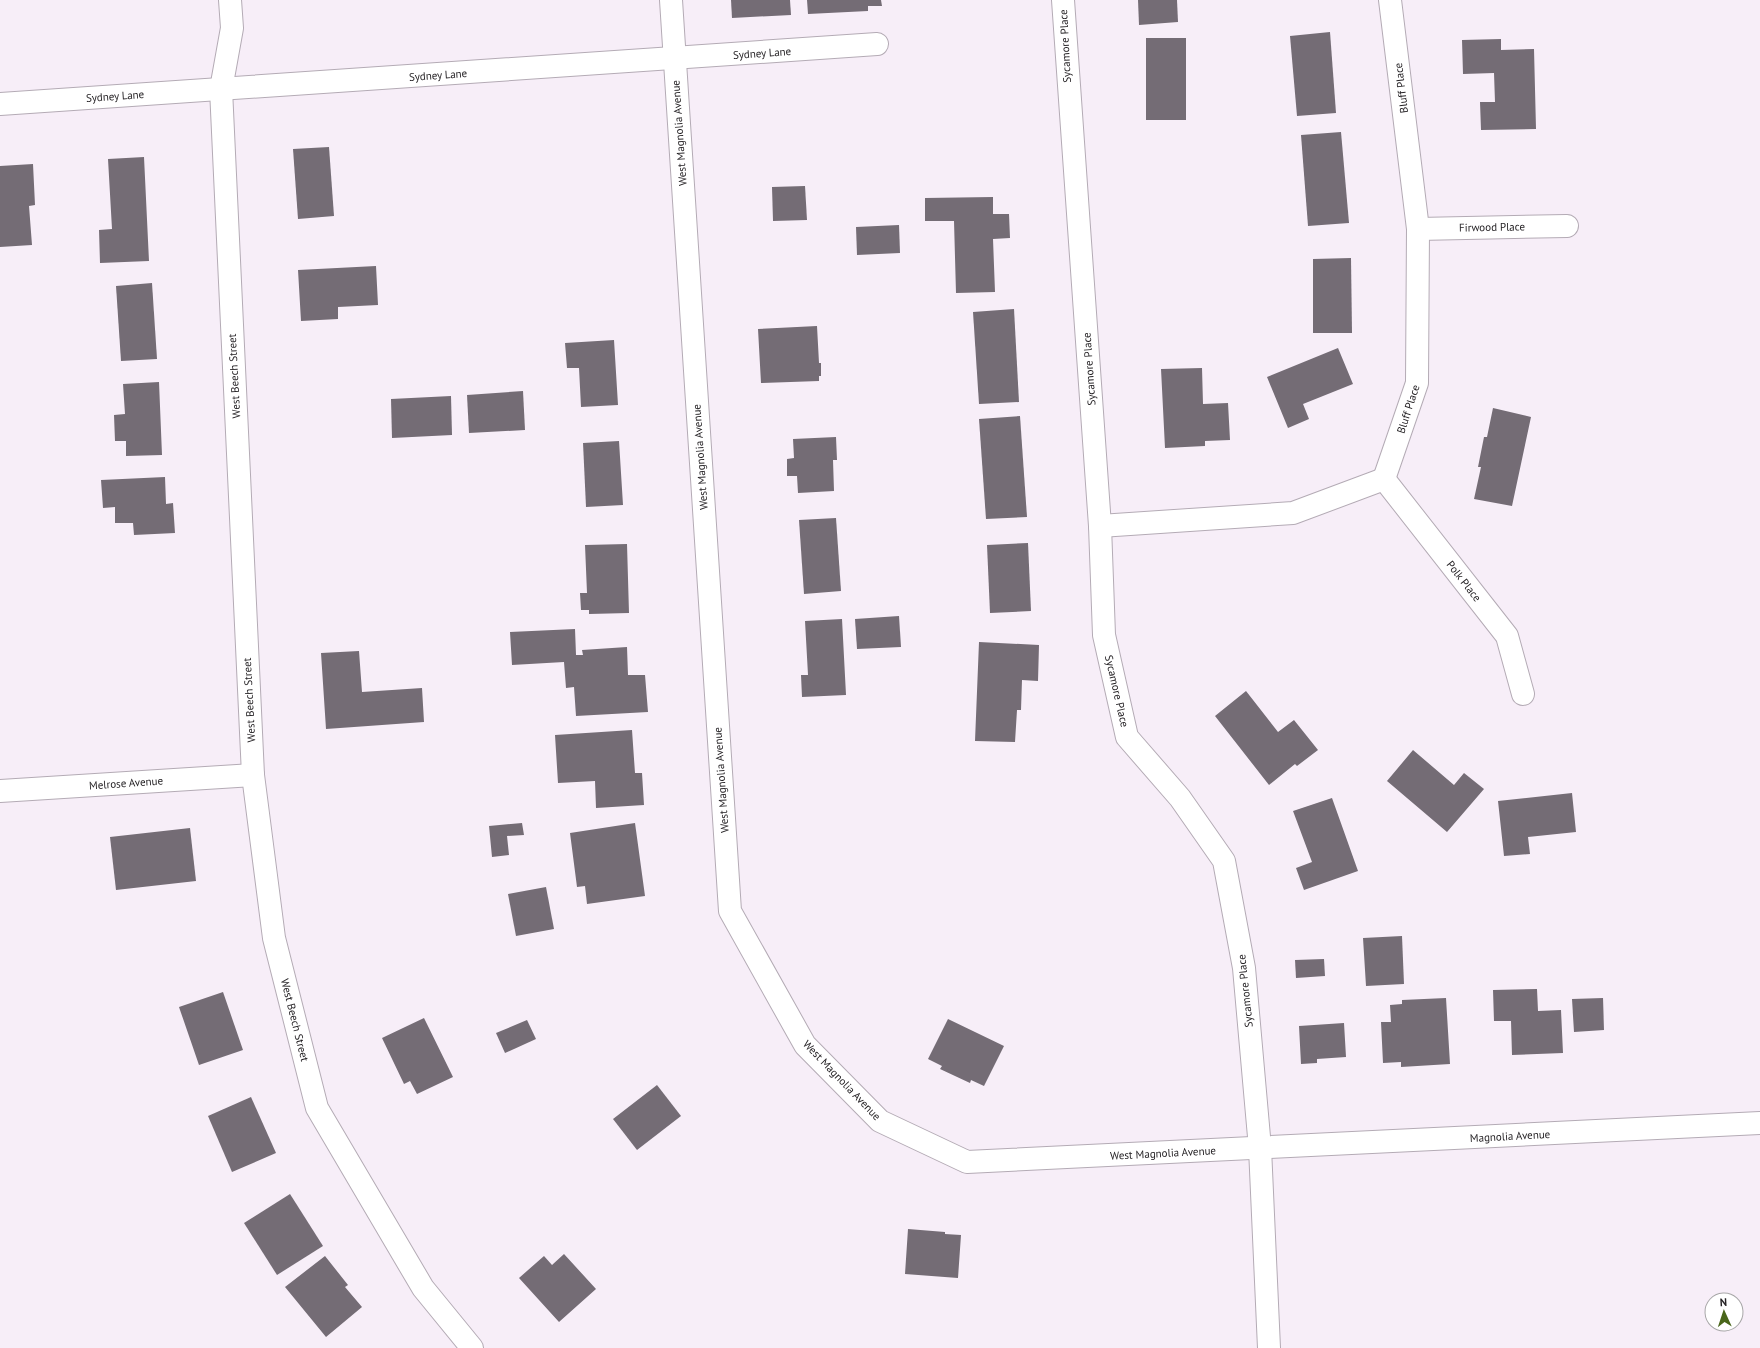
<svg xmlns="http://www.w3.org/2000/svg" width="1760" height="1348" font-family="'PT Sans',sans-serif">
	<rect width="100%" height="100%" fill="#f7eef8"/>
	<!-- building -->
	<g fill="#746c75">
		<polygon points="731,0 790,0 791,15 732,18"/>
		<polygon points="807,0 881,0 882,6 868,6 868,11 808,14"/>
		<polygon points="1138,0 1177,0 1178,22 1139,25"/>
		<polygon points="1330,32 1336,113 1297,116 1290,36"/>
		<rect x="1146" y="38" width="40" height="82"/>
		<polygon points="1501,39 1501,50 1534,49 1536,129 1481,130 1480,102 1495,102 1494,73 1463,74 1462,40"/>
		<polygon points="1341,132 1349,223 1308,226 1301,135"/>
		<polygon points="329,147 334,216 298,219 293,149"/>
		<polygon points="144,157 149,261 100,263 99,230 112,229 108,159"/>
		<polygon points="33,164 35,205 29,206 32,245 0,247 0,166"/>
		<polygon points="805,186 807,220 773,221 772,187"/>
		<polygon points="993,197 993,214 1009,214 1010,238 993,239 995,292 956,293 954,221 925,221 925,198"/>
		<polygon points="899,225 900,253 857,255 856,227"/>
		<polygon points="1351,258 1352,333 1313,333 1313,259"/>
		<polygon points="376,266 378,305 338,307 338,319 301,321 298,270"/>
		<polygon points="152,283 157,359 121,361 116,286"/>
		<polygon points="1014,309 1019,402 979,404 973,312"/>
		<polygon points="817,326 819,363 821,363 821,376 819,376 819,381 761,383 758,329"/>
		<polygon points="614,340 618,405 581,407 579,368 567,368 565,343"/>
		<polygon points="1338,348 1353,384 1303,404 1309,419 1288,428 1267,377"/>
		<polygon points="1202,368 1203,404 1228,403 1230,440 1205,441 1205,446 1165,448 1161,369"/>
		<polygon points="159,382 162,455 126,456 126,441 115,441 114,415 125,414 123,384"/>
		<polygon points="523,391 525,430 469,433 467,395"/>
		<polygon points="451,396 452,435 392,438 391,399"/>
		<polygon points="1493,408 1531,417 1512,506 1474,499 1481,467 1478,467 1484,437 1487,437"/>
		<polygon points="1020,416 1027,517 986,519 979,419"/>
		<polygon points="836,437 837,460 833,460 834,491 798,493 797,476 787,476 787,459 794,458 793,439"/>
		<polygon points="619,441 623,505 586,507 583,443"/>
		<polygon points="165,477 166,504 173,503 175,533 134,535 133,523 115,523 115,507 103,508 101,480"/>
		<polygon points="836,518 841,591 804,594 799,520"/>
		<polygon points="1028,543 1031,611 990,613 987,545"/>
		<polygon points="627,544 629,613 589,614 589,610 581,610 580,593 587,593 585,545"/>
		<polygon points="899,616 901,647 857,649 855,619"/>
		<polygon points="842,619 846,695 802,697 801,675 808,675 805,621"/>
		<polygon points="575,629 576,655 583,655 582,650 627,647 628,675 645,675 648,712 576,716 574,687 566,688 564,662 512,665 510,632"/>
		<polygon points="979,642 1039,645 1038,681 1022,680 1021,710 1017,710 1015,742 975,741"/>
		<polygon points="359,651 362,692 422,688 424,722 326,729 321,653"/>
		<polygon points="1246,691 1278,732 1294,720 1318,750 1297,766 1295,764 1269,785 1215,716"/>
		<polygon points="632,730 635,773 642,773 644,805 596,808 595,781 558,783 555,735"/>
		<polygon points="1413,750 1454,785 1464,773 1484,789 1447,832 1387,781"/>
		<polygon points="1572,793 1576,832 1528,837 1530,854 1504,856 1498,801"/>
		<polygon points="1332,798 1358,871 1304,890 1296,868 1312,862 1293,811"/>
		<polygon points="522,823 524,835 507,836 509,855 492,857 489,826"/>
		<polygon points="635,823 645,896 587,904 585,886 577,887 570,833"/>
		<polygon points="190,828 196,881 116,890 110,837"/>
		<polygon points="546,887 554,929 516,936 508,894"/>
		<polygon points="1402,936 1404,984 1366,986 1363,938"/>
		<polygon points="1324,959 1325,976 1296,978 1295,960"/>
		<polygon points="1537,989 1538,1011 1561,1010 1563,1053 1512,1055 1511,1021 1494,1021 1493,990"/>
		<polygon points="223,992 243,1050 199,1065 179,1007"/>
		<polygon points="1446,998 1450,1064 1401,1067 1401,1062 1383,1063 1381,1022 1391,1022 1390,1005 1402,1004 1402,1000"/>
		<polygon points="1603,998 1604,1030 1574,1032 1572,999"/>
		<polygon points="424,1018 453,1077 417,1094 410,1081 404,1084 382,1038"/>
		<polygon points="948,1019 1004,1046 984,1086 971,1080 970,1083 940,1069 942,1066 928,1059"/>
		<polygon points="527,1020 536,1039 505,1053 496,1033"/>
		<polygon points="1344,1023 1346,1057 1317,1059 1317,1063 1301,1064 1299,1026"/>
		<polygon points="657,1085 681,1116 637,1150 613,1119"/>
		<polygon points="251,1097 276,1153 232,1172 208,1116"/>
		<polygon points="290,1194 323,1246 277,1275 244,1223"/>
		<polygon points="908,1229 945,1232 945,1234 961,1235 958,1278 905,1274"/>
		<polygon points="564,1254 596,1289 559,1322 519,1278 544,1256 552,1265"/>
		<polygon points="325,1256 348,1285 345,1287 362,1307 326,1337 285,1287"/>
	</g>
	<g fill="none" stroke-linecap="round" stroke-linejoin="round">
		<!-- minor casing -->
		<g stroke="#b4abb5" stroke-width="24">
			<g id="minor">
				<polyline points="230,0 232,28 221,89 253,775 274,938 317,1108 423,1288 472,1348"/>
				<polyline points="671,0 730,911 805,1045 880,1121 967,1162 1760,1123"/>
				<polyline points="1063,0 1100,526 1104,635 1127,737 1180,798 1224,861 1244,968 1260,1148 1269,1348"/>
				<polyline points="0,104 877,44"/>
				<polyline points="1418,229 1567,226"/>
				<polyline points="1384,479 1417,383 1418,229 1390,0"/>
				<polyline points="1384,479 1507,636 1523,694"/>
				<polyline points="1100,526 1293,513 1384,479"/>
				<polyline points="0,791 253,775"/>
			</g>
		</g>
		<!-- minor -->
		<use href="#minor" stroke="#fff" stroke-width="22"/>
	</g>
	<g text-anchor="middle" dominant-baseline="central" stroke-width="3.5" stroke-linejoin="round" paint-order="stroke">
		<!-- street labels -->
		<g font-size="11" fill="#252225" stroke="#fff">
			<text transform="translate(1065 46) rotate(-93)">Sycamore Place</text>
			<text transform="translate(762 53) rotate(-4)">Sydney Lane</text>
			<text transform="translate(438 75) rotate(-4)">Sydney Lane</text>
			<text transform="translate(1401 88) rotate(-97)">Bluff Place</text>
			<text transform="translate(115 96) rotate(-4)">Sydney Lane</text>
			<text transform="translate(679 133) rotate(-94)">West Magnolia Avenue</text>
			<text transform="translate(1492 227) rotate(-1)">Firwood Place</text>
			<text transform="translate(1089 369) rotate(-94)">Sycamore Place</text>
			<text transform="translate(234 376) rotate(-93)">West Beech Street</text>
			<text transform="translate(1408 409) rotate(-72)">Bluff Place</text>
			<text transform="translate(700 457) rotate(-94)">West Magnolia Avenue</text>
			<text transform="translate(1464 581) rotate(52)">Polk Place</text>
			<text transform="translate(1117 691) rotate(77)">Sycamore Place</text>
			<text transform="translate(249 700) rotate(-93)">West Beech Street</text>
			<text transform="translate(721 780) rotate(-94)">West Magnolia Avenue</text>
			<text transform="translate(126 783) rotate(-4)">Melrose Avenue</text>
			<text transform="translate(1245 991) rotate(-96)">Sycamore Place</text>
			<text transform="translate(295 1020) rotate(76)">West Beech Street</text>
			<text transform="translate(842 1080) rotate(46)">West Magnolia Avenue</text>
			<text transform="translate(1510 1136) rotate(-3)">Magnolia Avenue</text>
			<text transform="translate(1163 1153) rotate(-3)">West Magnolia Avenue</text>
		</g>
	</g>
	<!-- north arrow -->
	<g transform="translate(1724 1312) rotate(357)"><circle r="19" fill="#ffffff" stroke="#a8a7a8"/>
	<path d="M0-3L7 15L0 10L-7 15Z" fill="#49661a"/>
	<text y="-6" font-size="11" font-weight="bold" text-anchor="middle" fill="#252225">N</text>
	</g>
</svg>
